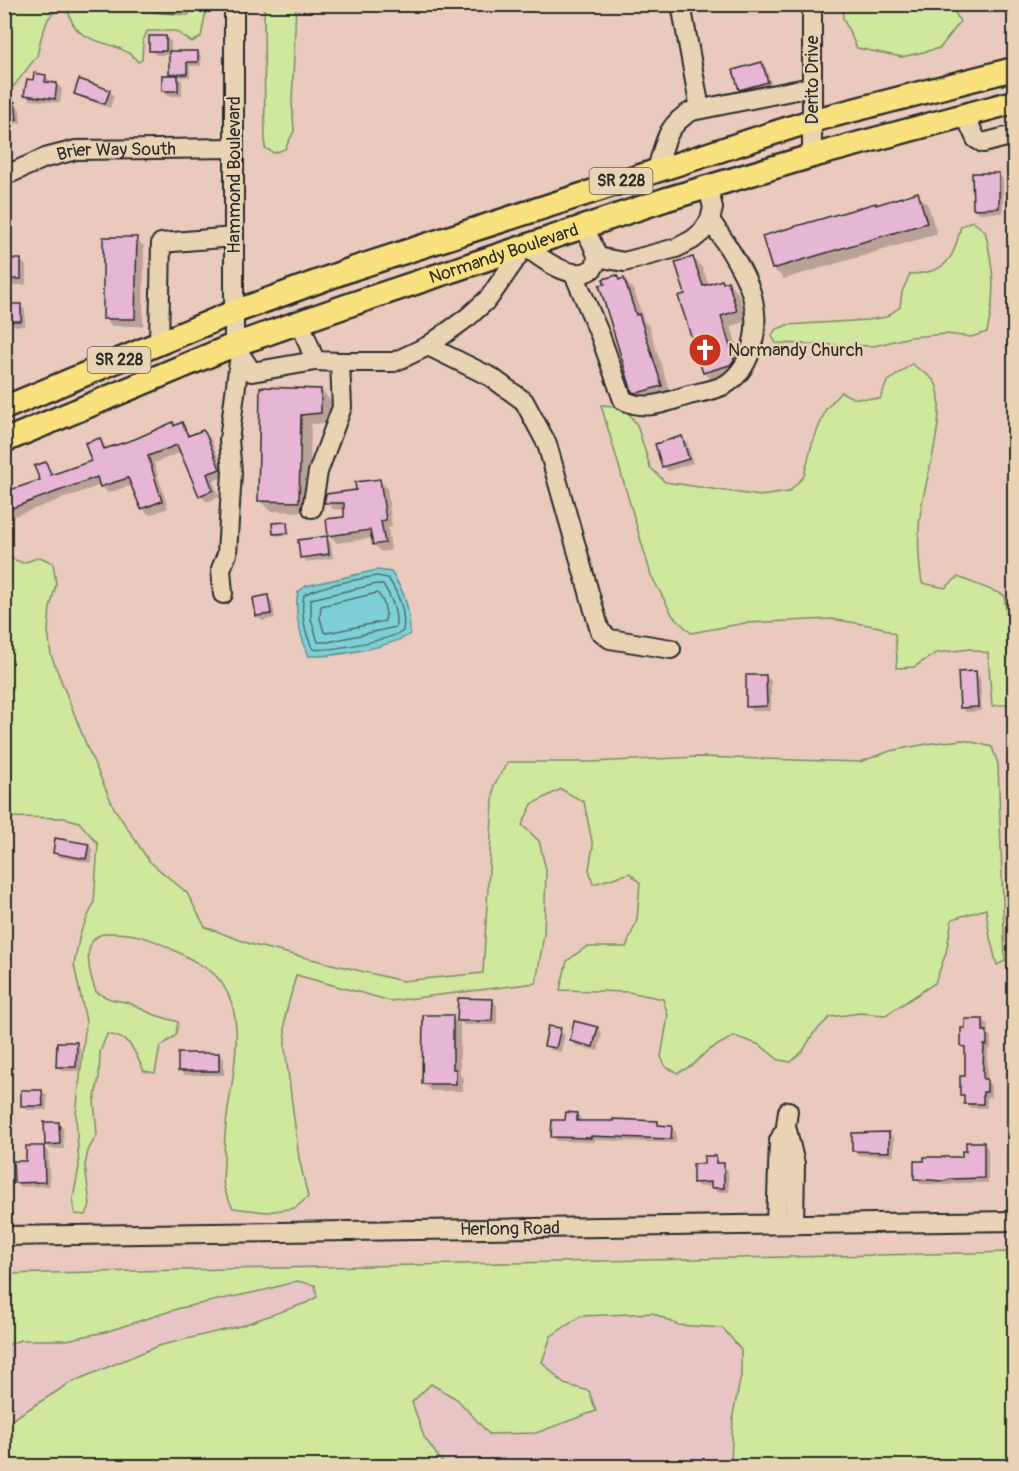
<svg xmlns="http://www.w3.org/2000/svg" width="1019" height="1471" font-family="Pangolin,sans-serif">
	<rect width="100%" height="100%" fill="#e9cabd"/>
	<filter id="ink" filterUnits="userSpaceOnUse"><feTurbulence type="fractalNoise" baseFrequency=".0167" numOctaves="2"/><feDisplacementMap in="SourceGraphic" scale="12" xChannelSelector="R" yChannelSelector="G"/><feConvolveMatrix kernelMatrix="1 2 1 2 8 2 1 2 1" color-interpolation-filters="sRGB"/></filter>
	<g filter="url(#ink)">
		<!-- built -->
		<polygon fill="#e8c4c4" points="1014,1256 1014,1466 5,1466 4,1268"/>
		<!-- green -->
		<g fill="#cfe89e" stroke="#7d8a64" stroke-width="1.5">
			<polygon points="296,4 292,102 294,131 285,149 274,153 265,148 264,5"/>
			<path d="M8,5H138L140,11L188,15L195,5H207L201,37L192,42L175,31H147L143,41L142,60L138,62C120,37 76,49 69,13L56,10L48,19L41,38L37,56L14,86L5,90L4,6Z"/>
			<polygon points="951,5 960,22 940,48 902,57 857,48 843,18 843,5"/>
			<path d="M972,221L985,231C994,270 996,293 987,332L971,337L946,334L910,337L874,346L776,343L772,336L775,330L787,325L868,320L886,317L900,307L902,292L910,274C948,273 953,259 961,226Z"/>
			<path d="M912,364C918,369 929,375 934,381C950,403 925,482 921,509C917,534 918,558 922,583L945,588L958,577L1004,595C1007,614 1007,625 1007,643C1008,661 1019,688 1012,704L992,706L988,653L970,649L936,653L914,667L896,668L897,658L895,634L880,627L832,619L745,623L691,633L673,616L651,575L601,405L614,406L627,411L637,425L650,467L665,482L760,496L789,492L804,476L812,444L826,409L841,392L853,398L880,399L887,382Z"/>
			<path d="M5,556L23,563L40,557L53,563L56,584L50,608L48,631L51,655L88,749L114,808L149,861L187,893L205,927L253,945L402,981L483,973L494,785L508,762H591L699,757L860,762L890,751L932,743L964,740L992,747L998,764L1005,961L997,965L990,938L986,909L952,919L946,953L935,983L886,1015L860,1013L830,1017L813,1034L803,1051L791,1062L779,1060L760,1045L734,1036L707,1051L693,1065L678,1073L666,1067L661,1057L668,1016L663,999L629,992L560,990L567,961L586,947H626L637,920L640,883L630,873L593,884L589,869L593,846L584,802L561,789L532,804L522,825L539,841L546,870L544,934L536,983L391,1001L296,975L285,1017V1048L299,1158L308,1197L295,1208L267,1212L233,1208C230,1202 225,1194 224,1187C222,1180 224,1172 224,1164C224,1146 225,1128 228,1110C234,1068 249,1008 214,974C207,967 195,962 187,957C161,943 140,932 110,933C78,934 89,973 96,992L110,999L129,1003L152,1014L178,1022L176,1035L160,1047L155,1073L144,1071C133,1050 133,1038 107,1034L100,1052L99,1078L94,1102L97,1134L88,1151L85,1165L90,1205L86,1215L75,1214L73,1199L79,1167L76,1115L86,1021L74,965L80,934L94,903L98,844L79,822L65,818L10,817L4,804V743L10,731L8,714L4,711Z"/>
			<polygon points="1014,1252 1014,1466 731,1466 733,1415 741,1376 741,1350 723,1328 678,1325 653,1313 581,1316 551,1336 542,1362 564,1384 589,1391 596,1411 536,1433 489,1434 457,1399 431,1384 412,1402 424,1437 445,1466 5,1466 5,1424 70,1383 158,1346 240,1326 306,1303 317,1297 315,1285 297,1281 265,1290 180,1308 105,1332 66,1340 20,1340 5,1346 5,1274"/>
		</g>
		<!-- water -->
		<path fill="#7fd0d6" stroke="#5d8e92" stroke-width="1.5" d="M377,570L391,572C405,592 410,609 410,634C392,647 332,657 309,656C300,636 294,614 298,592L306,586Z"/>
		<!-- shadow -->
		<g fill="#0003">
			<polygon points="147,4 176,4 177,14 155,13"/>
			<polygon points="166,37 171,42 171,52 197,52 201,56 201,66 190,66 190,77 178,77 182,81 182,96 168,96 163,91 174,77 171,73 171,55 156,55 151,50"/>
			<polygon points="761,63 766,68 772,87 745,94 740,89"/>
			<polygon points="46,76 50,81 50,84 57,84 62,89 60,103 31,100 26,95 34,82"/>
			<polygon points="110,91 114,96 110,108 81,98 76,93"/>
			<polygon points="15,104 20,109 21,123 4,125 4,105"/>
			<polygon points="998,174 1003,179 1003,213 979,213 974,208"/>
			<polygon points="917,194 928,205 937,234 784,279 773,268 877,206"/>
			<polygon points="136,239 144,246 143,326 112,326 104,318"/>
			<polygon points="4,245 9,250 9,260 20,260 26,266 26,285 4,285"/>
			<polygon points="693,258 703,269 709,286 728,282 738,293 747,321 731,326 744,370 715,383 704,373 687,295"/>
			<polygon points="617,276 621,281 624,280 634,290 644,321 649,326 671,396 645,402 634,391"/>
			<polygon points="20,306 25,310 25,326 15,326 10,321"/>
			<polygon points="262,389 321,390 331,401 331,423 311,424 309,512 270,511 259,500"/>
			<polygon points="172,424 175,427 182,424 191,436 203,431 210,438 226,476 213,481 219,497 207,502 200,495 182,452 154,463 168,508 149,515 142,508 133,485 108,493 101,485 9,518 12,527 4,530 4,494 42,481 46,463 55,476 93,461 100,440 108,450"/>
			<polygon points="682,437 687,442 693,463 668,471 663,466"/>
			<polygon points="379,480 387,488 392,527 388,528 391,550 381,552 374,544 373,538 337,543 330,536 346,519 345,510 333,509 326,502 357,491"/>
			<polygon points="287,523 289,535 276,536 274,534"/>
			<polygon points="326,538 331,543 333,558 307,562 302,557"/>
			<polygon points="267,597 272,601 275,618 262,621 257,616"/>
			<polygon points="975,673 980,678 982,711 966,712 961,707"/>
			<polygon points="766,677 771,681 771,711 752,711 747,706"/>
			<polygon points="88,845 93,850 91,863 60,857 55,853"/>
			<polygon points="459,1000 492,1000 497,1005 497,1025 464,1025 460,1021 460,1075 463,1078 463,1091 431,1091 423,1083 452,1017 459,1024"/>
			<polygon points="983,1020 988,1025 987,1033 991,1037 991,1049 988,1049 987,1082 991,1085 991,1097 987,1097 987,1108 971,1108 966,1103 966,1098 962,1094 966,1078 966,1050 962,1046"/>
			<polygon points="597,1028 602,1033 598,1051 576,1046 571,1041"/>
			<polygon points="560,1030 565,1035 561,1052 551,1050 546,1045"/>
			<polygon points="76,1044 81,1049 80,1071 62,1071 57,1066"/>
			<polygon points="219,1054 224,1059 224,1075 184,1075 179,1070"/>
			<polygon points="42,1091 47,1096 47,1110 27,1110 22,1105"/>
			<polygon points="577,1114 581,1119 581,1122 657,1122 662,1127 671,1127 676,1132 676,1143 595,1140 595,1142 557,1141 553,1136"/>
			<polygon points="58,1123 63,1128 64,1149 51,1149 46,1145"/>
			<polygon points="889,1133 894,1138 894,1156 858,1155 854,1150"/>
			<polygon points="983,1143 988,1148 988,1183 957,1183 949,1185 921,1184 916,1179 963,1159"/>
			<polygon points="43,1147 48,1152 50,1186 20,1187 16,1182 28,1162"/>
			<polygon points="716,1158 720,1165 728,1170 729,1192 717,1192 711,1186 699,1187 695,1182 705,1165"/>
		</g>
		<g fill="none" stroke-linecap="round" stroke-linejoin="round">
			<!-- shore -->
			<g stroke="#4d6d6f" stroke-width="1.5">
				<path d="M377,576L388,578C398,593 406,612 403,631C393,639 326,652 313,649C305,634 300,612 304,595C318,586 359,579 377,576Z"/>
				<path d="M377,584L383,585C392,597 397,613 396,627L328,642H318L311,619V599Z"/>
				<path d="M377,593C384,599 387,612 385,621L327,633L324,632L320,618L321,606Z"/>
			</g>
		</g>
		<!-- building -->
		<g fill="#e7b6d5" stroke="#2b2b2b" stroke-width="1.5">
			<rect x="149" y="36" width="17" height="15"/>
			<polygon points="169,51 198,51 198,62 187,62 187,74 169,74"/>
			<polygon points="762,62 768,82 739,90 733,70"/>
			<polygon points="34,73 46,75 45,82 57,83 55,99 24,95 27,79 33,80"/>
			<rect x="162" y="75" width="16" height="16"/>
			<polygon points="79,79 110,90 105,104 74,94"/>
			<polygon points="15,102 17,119 4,120 4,103"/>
			<polygon points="972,173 999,173 999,208 973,209"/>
			<polygon points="918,192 927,223 772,269 762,236 876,203 876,205"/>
			<polygon points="103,237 137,237 135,319 103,319"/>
			<polygon points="693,257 703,286 722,280 723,283 728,281 737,311 721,316 734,360 730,365 703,373 678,296 685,294 675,262"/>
			<rect x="4" y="259" width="17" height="20"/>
			<polygon points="617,275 619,280 624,278 636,315 639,314 662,386 637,393 632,392 599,285 605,284 603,279"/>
			<rect x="8" y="304" width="13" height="17"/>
			<polygon points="260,387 321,389 321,413 301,415 299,502 258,501"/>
			<polygon points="173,422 174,426 182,422 188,436 203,430 206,434 220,469 207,474 213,490 199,496 177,445 148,456 162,501 141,509 128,478 100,487 97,477 4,511 4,492 40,480 34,466 46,462 51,475 91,461 85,443 100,438 104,449 135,439"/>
			<polygon points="682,436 689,459 662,467 655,444"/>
			<polygon points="380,479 386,520 381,521 385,543 373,545 370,530 328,536 326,519 344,517 344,503 324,503 326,494 356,490 355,482"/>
			<polygon points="287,522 288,533 273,534 272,523"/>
			<polygon points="327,536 329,554 300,558 298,540"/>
			<polygon points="268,595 271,614 256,616 253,598"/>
			<polygon points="976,671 978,707 960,708 958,672"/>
			<polygon points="746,675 766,675 767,706 746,707"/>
			<polygon points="55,838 89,844 86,859 53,853"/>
			<polygon points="458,998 493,999 492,1021 457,1021"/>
			<polygon points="423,1015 453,1015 453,1069 456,1069 456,1084 422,1084"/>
			<polygon points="965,1019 983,1019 983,1031 987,1031 987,1045 984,1045 983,1067 983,1079 987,1079 987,1092 983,1092 983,1104 964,1104 964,1095 960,1095 960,1076 965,1076 965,1047 961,1046 961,1028 965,1028"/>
			<polygon points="574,1021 598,1027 593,1047 570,1041"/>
			<polygon points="548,1026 561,1028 556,1048 544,1046"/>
			<polygon points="57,1042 77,1042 76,1067 56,1067"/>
			<rect x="178" y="1053" width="41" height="18"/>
			<polygon points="21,1090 42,1090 43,1106 21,1106"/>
			<polygon points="566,1112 577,1113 577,1121 613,1121 613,1119 658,1121 658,1125 672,1126 671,1139 591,1136 591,1138 551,1137 552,1120 565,1120"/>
			<polygon points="44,1122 59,1122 60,1144 45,1145"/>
			<polygon points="889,1132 889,1152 852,1151 852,1133"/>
			<polygon points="966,1142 984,1142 984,1178 951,1179 943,1181 914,1179 914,1161 924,1161 924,1157 962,1157 962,1151 966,1151"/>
			<polygon points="26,1146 44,1146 45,1182 14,1183 13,1161 26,1161"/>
			<polygon points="704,1156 716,1156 716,1163 724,1163 724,1188 711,1188 711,1182 693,1183 693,1164 704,1164"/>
		</g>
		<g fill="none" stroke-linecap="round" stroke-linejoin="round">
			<!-- minor casing -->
			<g stroke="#2b2b2b" stroke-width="22">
				<g id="minor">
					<polyline points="234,4 234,345 252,372 315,361"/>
					<polyline points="681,4 700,109"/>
					<polyline points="812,4 812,156"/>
					<polyline points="965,115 976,139 983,143 1014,135"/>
					<path d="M657,169C665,143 666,125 692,111L811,87"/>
					<path id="s1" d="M4,176L45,158L76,150L234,148"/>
					<polyline points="597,257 624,262 676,248 692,240 702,232 710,220 713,208 708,187"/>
					<path d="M574,274L600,335L623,400C647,412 665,402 689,395C701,392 718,390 728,383C754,364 760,326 752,296C747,275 723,238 710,220"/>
					<polyline points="300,322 315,361 340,362 342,407 318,472 312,508"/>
					<polyline points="159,343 161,243 234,237"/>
					<polyline points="428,346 491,377 524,401 547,444 600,631 610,639 671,649"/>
					<path d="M340,362H394L428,346L468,317L489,298L525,246C540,258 573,283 592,269C595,267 597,261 597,257C595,247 588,236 584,227"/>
					<polyline points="223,594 221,569 227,554 232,472 229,440 240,354"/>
					<polyline points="788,1111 786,1126 795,1164 794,1224"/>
					<polyline points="776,1224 779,1141 783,1133"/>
					<path id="s2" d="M4,1236L1014,1221"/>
				</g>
			</g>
			<!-- major casing -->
			<g stroke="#2b2b2b" stroke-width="27">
				<g id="major">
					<polyline points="4,408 234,312 355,268 811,121 1014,69"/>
					<path id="s3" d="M4,441L234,345L352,304L667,199L812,156L1014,102"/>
				</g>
			</g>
			<!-- minor -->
			<use href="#minor" stroke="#ead3b3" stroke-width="18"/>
			<!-- major -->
			<use href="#major" stroke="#fae180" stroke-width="22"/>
		</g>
	</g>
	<!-- icons -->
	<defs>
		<g id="church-disc" transform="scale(1.725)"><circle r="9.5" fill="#c8321e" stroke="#ead3b3"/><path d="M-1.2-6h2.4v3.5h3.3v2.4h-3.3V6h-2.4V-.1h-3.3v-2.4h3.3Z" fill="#fff"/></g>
	</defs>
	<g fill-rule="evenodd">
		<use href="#church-disc" x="705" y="350"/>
	</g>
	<g text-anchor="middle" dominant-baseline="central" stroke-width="4.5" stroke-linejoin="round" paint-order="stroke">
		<!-- shield labels -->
		<g fill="#ead3b3" stroke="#645d54" stroke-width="1.5">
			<rect x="589.5" y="168" width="63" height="26" rx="4.5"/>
			<rect x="87.5" y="347" width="63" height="26" rx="4.5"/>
		</g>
		<g font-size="16" font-weight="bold" fill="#2b2b2b">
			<text x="621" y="181">SR 228</text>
			<text x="119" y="360">SR 228</text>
		</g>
		<!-- street labels -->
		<g font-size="18" fill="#2b2b2b" stroke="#ead3b3">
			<text transform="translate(812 80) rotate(-90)">Derito Drive</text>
			<text stroke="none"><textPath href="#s1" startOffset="117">Brier Way South</textPath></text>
			<text transform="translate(234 175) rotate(-90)">Hammond Boulevard</text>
			<text stroke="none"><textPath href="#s3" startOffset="534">Normandy Boulevard</textPath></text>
			<text stroke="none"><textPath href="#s2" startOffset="506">Herlong Road</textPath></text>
		</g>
		<!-- poi labels -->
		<g font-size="18" fill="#2b2b2b" stroke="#ead3b3" text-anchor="start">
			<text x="728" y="350">Normandy Church</text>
		</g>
	</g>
	<!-- margin -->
	<rect width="1019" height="1471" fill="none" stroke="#ead3b3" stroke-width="24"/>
	<rect x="12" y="12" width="995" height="1447" fill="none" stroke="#2b2b2b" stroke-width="2" filter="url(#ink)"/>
</svg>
